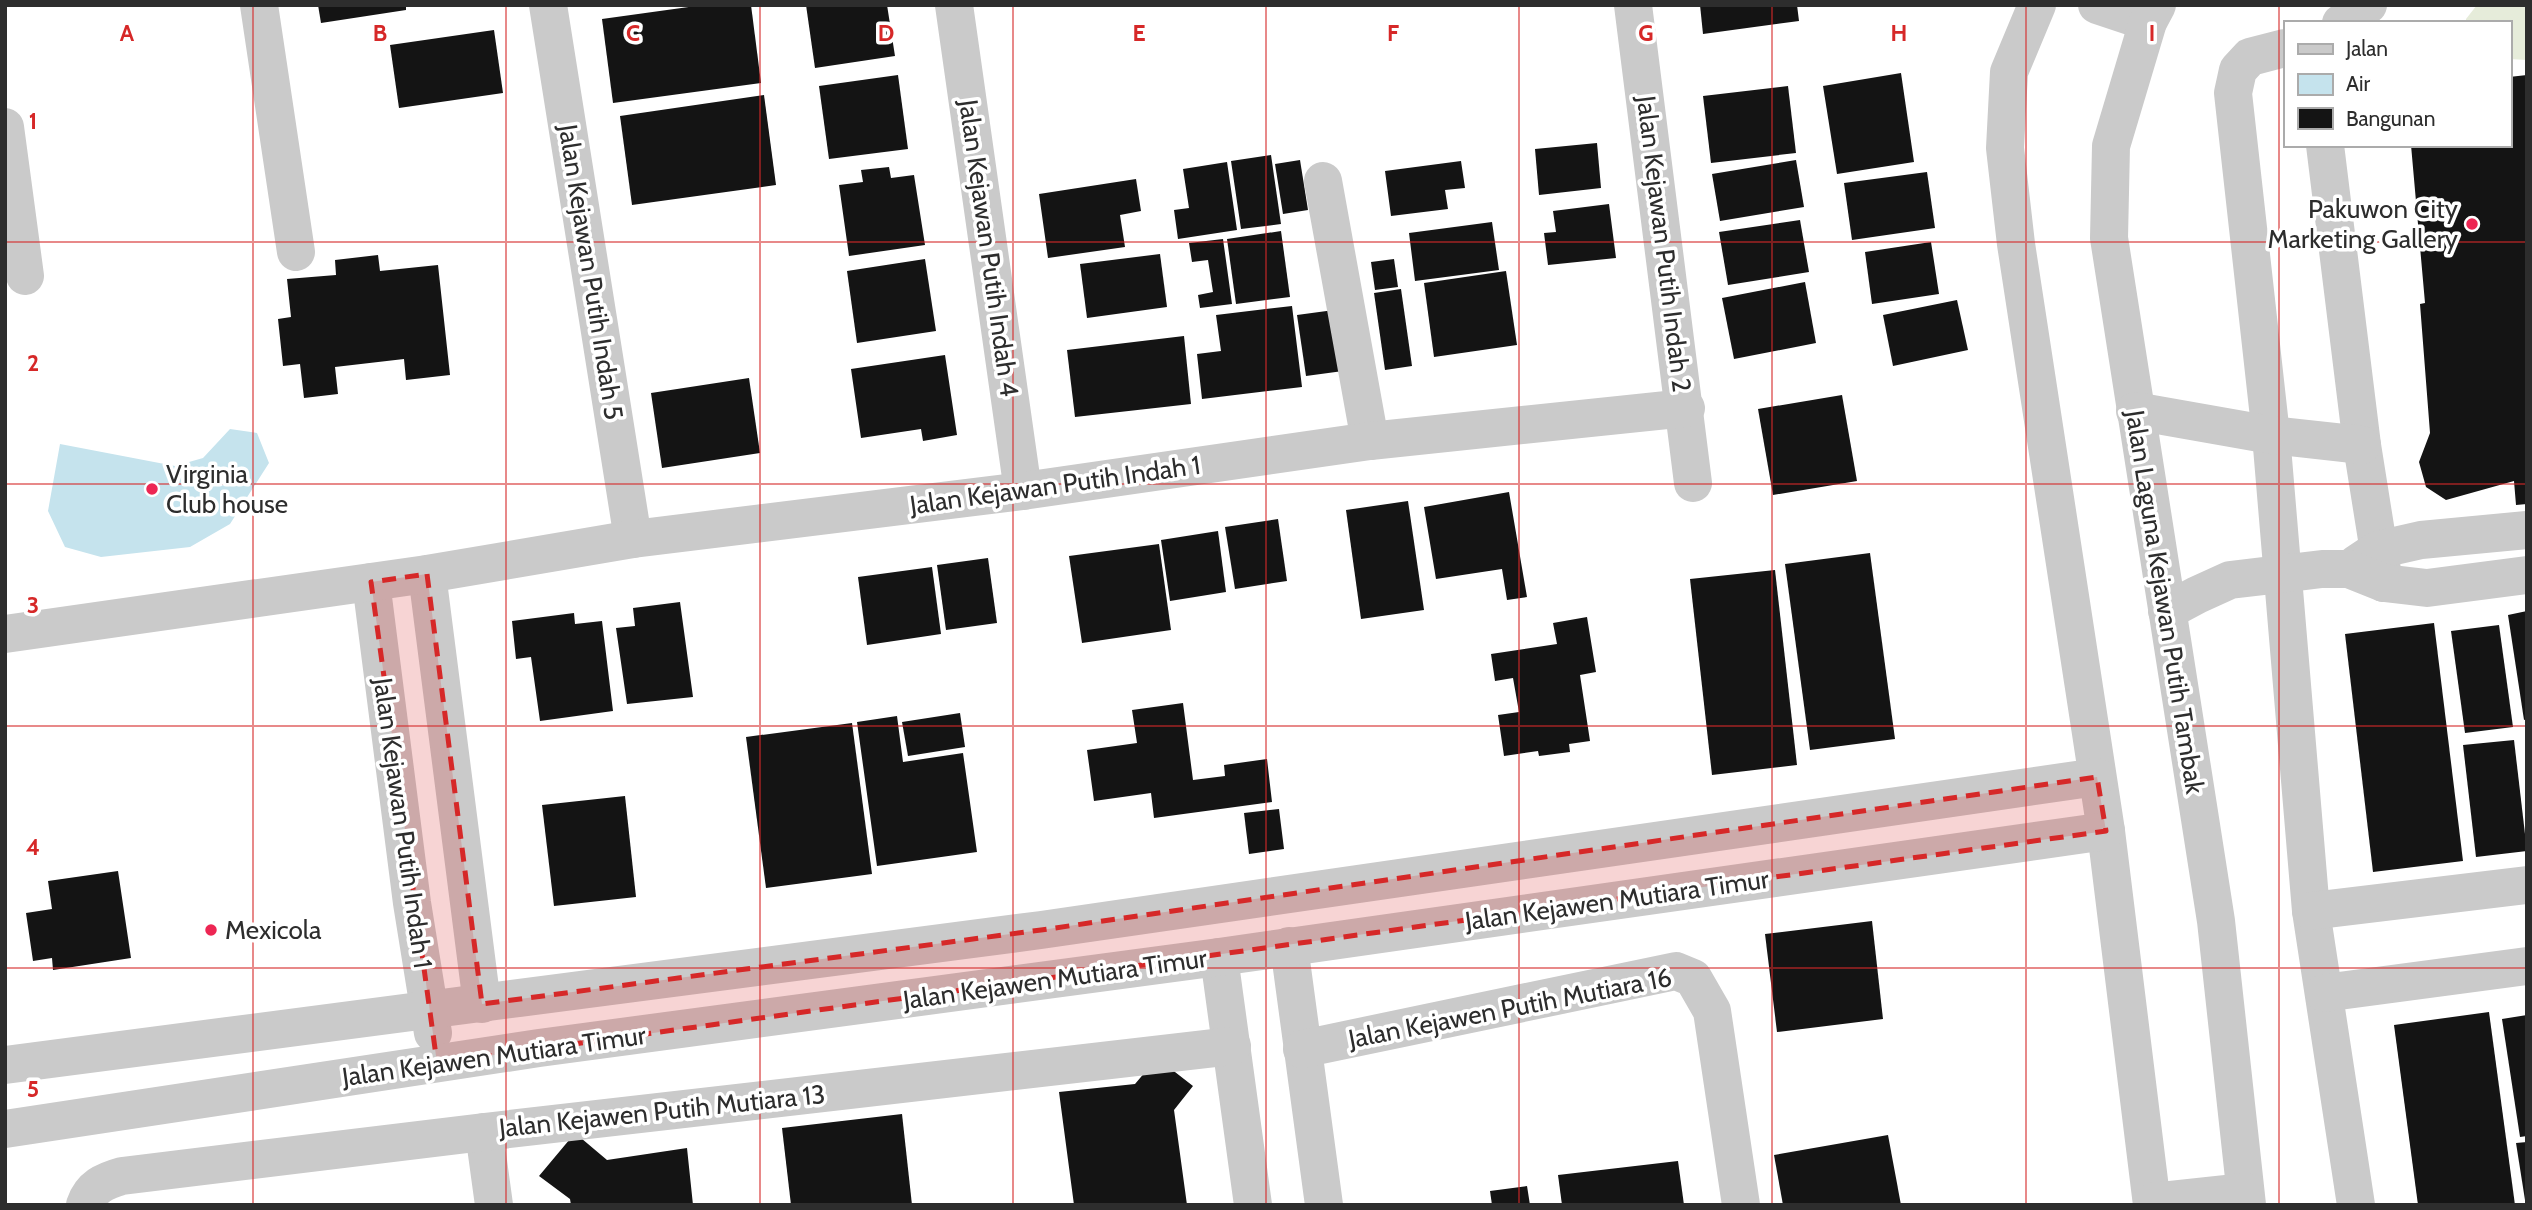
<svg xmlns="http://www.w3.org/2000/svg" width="2532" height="1210" font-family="Cabin,sans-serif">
	<rect width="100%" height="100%" fill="#fff"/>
	<!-- green -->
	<polygon fill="#e6ecda" points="2477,5 2527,5 2527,60 2509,59 2509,23 2466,23 2466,19"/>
	<!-- water -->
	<polygon fill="#c5e3ed" points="230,429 257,433 269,463 230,524 190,547 101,557 65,547 48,511 60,444 175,466 203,458"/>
	<!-- building -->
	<g fill="#141414">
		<polygon points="318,5 406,5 406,10 321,23"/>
		<polygon points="703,5 751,5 761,83 613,103 602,19"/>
		<polygon points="806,5 887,5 895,56 815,68"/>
		<polygon points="1700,5 1797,5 1799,21 1703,34"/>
		<polygon points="494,30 503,93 399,108 390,45"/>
		<polygon points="1901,73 1914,162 1837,174 1823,86"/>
		<polygon points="898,75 908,149 829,159 819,86"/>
		<polygon points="2527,75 2527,504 2516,505 2514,481 2446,500 2426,487 2419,462 2430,433 2420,304 2425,303 2411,145 2509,145 2509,77"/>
		<polygon points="1788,86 1796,153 1711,163 1703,96"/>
		<polygon points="764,95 776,185 632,205 620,116"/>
		<polygon points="1597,143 1601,188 1539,195 1535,149"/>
		<polygon points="1271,155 1281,224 1241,229 1231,161"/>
		<polygon points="1300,160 1308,210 1283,214 1275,164"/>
		<polygon points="1796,160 1804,207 1720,221 1712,174"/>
		<polygon points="1461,161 1465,188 1445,190 1448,209 1391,216 1385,171"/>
		<polygon points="1227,162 1237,230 1178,239 1174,210 1189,208 1183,169"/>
		<polygon points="889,167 891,178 914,175 925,245 849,256 839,185 863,182 861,170"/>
		<polygon points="1927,172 1935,228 1852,240 1844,183"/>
		<polygon points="1136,179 1141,211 1120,215 1125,247 1048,258 1039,194"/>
		<polygon points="1609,204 1616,258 1548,265 1544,233 1556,232 1553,211"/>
		<polygon points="1800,220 1809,272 1728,285 1719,232"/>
		<polygon points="1492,222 1499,270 1415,281 1409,233"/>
		<polygon points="1281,231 1290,297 1236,304 1227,239"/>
		<polygon points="1223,239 1232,304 1200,308 1198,295 1213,292 1208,260 1192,262 1189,243"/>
		<polygon points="1931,242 1939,294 1872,304 1865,252"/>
		<polygon points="1160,254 1167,307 1087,318 1080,264"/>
		<polygon points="378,255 380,271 438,265 450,375 406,380 404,359 335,367 338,394 304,398 300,364 283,366 278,319 291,317 287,279 336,275 335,260"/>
		<polygon points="925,259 936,331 857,343 847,271"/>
		<polygon points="1394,259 1398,287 1375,290 1371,262"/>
		<polygon points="1506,271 1517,345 1434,357 1424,283"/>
		<polygon points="1805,282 1816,343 1734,359 1722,298"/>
		<polygon points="1401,289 1412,366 1385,370 1374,293"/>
		<polygon points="1957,300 1968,350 1893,366 1883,315"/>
		<polygon points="1292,306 1302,387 1202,399 1197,354 1221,351 1216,315"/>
		<polygon points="1334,310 1343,371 1306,376 1297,315"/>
		<polygon points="1184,336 1191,404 1075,417 1067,350"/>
		<polygon points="945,355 957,435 923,441 921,429 861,438 851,369"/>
		<polygon points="749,378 760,453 662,468 651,393"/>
		<polygon points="1842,395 1857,481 1773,495 1758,409"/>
		<polygon points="1509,492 1527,597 1507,600 1502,569 1436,579 1424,507"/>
		<polygon points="1408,501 1424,610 1361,619 1346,510"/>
		<polygon points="1278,519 1287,581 1235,589 1225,527"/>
		<polygon points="1218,531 1226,592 1170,601 1161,540"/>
		<polygon points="1159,544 1171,630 1082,643 1069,556"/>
		<polygon points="1870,553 1895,739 1810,750 1785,564"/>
		<polygon points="988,558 997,623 946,630 937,565"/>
		<polygon points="932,567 941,634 867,645 858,577"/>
		<polygon points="1775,570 1797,765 1712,775 1690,579"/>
		<polygon points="680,602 693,697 627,704 616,628 635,626 633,608"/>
		<polygon points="2527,611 2527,719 2524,720 2508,615"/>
		<polygon points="574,613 575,624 602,621 613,711 540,721 531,657 516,659 512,621"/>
		<polygon points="1587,617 1596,672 1580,675 1590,741 1569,744 1570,752 1539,756 1538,751 1504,756 1498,715 1519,712 1513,678 1495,681 1491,654 1557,644 1553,623"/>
		<polygon points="2434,623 2463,861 2373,872 2345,634"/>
		<polygon points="2499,625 2513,727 2465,733 2451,631"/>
		<polygon points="1183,703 1193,780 1225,776 1224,765 1267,759 1272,802 1154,818 1151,793 1094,801 1087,750 1137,743 1132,710"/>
		<polygon points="960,713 965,747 908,756 902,722"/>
		<polygon points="897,716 903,762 963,753 977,852 877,866 857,722"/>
		<polygon points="852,723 872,874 766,888 746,737"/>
		<polygon points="2514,740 2527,851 2476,857 2463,745"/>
		<polygon points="625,796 636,897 554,906 542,805"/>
		<polygon points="1279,809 1284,849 1249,854 1244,813"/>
		<polygon points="118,871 131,958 53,970 52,958 33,961 26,913 52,909 48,881"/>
		<polygon points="1872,921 1883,1019 1777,1032 1765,934"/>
		<polygon points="2489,1012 2515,1205 2418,1205 2394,1025"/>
		<polygon points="2527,1015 2527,1136 2520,1137 2502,1019"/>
		<polygon points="1157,1058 1193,1086 1174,1110 1187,1205 1074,1205 1059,1092 1135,1084"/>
		<polygon points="902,1114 912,1205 791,1205 782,1128"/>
		<polygon points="575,1133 607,1160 687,1148 693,1205 571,1205 570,1199 539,1176"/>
		<polygon points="1888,1135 1901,1205 1783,1205 1774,1155"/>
		<polygon points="2527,1142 2527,1200 2525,1200 2516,1143"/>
		<polygon points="1678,1161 1684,1205 1562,1205 1558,1175"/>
		<polygon points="1527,1186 1530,1205 1492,1205 1490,1191"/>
	</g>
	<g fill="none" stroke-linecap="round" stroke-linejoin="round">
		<!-- minor -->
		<g stroke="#cacaca" stroke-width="38">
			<polyline points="259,5 296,252"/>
			<polyline points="548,5 633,539"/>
			<polyline points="954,5 1023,491"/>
			<polyline points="1633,5 1693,483"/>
			<polyline points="2037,5 2009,72 2005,148 2016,244 2106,831 2152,1205"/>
			<polyline points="2097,5 2148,22"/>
			<polyline points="2157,5 2148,22 2111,146 2109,238 2216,921 2247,1205"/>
			<polyline points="2341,23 2368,5"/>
			<polyline points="2285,48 2250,57 2238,70 2233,93 2271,435 2311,911 2356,1205"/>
			<polyline points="5,127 25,276"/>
			<polyline points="2325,145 2362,445 2384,583"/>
			<polyline points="1323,181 1370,441"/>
			<polyline points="2135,411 2271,435 2362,445"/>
			<polyline points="2356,564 2377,550 2421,540 2527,530"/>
			<polyline points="427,574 482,1004"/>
			<polyline points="371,582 412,903 433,1033"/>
			<polyline points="2167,611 2197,595 2230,580 2322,569 2349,569 2384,583 2427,588 2527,575"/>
			<polyline points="5,634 427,574 633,539 1023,491 1370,441 1686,408"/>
			<polyline points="2311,911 2527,885"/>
			<polyline points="1289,946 1324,1205"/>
			<polyline points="1219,957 1253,1205"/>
			<polyline points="2324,993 2527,966"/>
			<polyline points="1302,1049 1676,971 1693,978 1712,1011 1741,1205"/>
			<polyline points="5,1065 1041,930 2097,777"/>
			<polyline points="5,1129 539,1048 1219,957 2106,831"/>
			<polyline points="484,1132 494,1205"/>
			<polyline points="2152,1202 2245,1192"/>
			<path d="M85,1205C91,1187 104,1181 122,1176L484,1132L1232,1046"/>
		</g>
	</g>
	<!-- marked area -->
	<path fill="#d62828" fill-opacity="0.2" stroke="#d62828" stroke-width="5" stroke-dasharray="14 9" stroke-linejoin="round" d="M427,574L482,1004L1041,930L2097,777L2106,831L437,1063L371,582Z"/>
	<!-- grid -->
	<path fill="none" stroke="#d62828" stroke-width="2" stroke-opacity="0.55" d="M253,5V1205M506,5V1205M760,5V1205M1013,5V1205M1266,5V1205M1519,5V1205M1772,5V1205M2026,5V1205M2279,5V1205M5,242H2527M5,484H2527M5,726H2527M5,968H2527"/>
	<!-- markers -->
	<g fill="#ed2653" stroke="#fff" stroke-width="2.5">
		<circle cx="2472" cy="224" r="7"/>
		<circle cx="152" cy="489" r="7"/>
		<circle cx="211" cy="930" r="7"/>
	</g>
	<g text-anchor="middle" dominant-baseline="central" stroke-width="7" stroke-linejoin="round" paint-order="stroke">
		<!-- poi labels -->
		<g font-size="26" fill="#2d2d2d" stroke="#fff" text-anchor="start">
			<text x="2458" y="209" text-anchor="end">Pakuwon City<tspan x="2458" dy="30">Marketing Gallery</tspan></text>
			<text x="166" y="474">Virginia<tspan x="166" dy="30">Club house</tspan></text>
			<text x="225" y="930">Mexicola</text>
		</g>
		<!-- street labels -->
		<g font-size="26" fill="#2d2d2d" stroke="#fff">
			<text transform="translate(1664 244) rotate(83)">Jalan Kejawan Putih Indah 2</text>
			<text transform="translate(989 248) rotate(82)">Jalan Kejawan Putih Indah 4</text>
			<text transform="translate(591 272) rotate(81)">Jalan Kejawan Putih Indah 5</text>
			<text transform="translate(1055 485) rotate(-8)">Jalan Kejawan Putih Indah 1</text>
			<text transform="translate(2165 602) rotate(81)">Jalan Laguna Kejawan Putih Tambak</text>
			<text transform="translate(403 823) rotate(82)">Jalan Kejawan Putih Indah 1</text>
			<text transform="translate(1617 900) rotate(-8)">Jalan Kejawen Mutiara Timur</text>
			<text transform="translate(1055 979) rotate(-8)">Jalan Kejawen Mutiara Timur</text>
			<text transform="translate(1510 1008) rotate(-11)">Jalan Kejawen Putih Mutiara 16</text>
			<text transform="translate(494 1056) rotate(-8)">Jalan Kejawen Mutiara Timur</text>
			<text transform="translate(662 1111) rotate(-6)">Jalan Kejawen Putih Mutiara 13</text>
		</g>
	</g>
	<g font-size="23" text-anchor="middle" font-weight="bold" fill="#d62828" stroke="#fff" stroke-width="7" stroke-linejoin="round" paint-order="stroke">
		<text x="127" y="41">A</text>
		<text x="380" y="41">B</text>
		<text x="633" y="41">C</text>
		<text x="886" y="41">D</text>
		<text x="1139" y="41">E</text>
		<text x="1393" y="41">F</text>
		<text x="1646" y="41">G</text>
		<text x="1899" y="41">H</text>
		<text x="2152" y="41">I</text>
		<text x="33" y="129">1</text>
		<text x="33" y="371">2</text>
		<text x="33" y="613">3</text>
		<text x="33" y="855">4</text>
		<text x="33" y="1097">5</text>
	</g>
	<!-- border -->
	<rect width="2532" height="1210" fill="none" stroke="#2d2d2d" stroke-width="14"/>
	<!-- legend -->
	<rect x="2284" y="21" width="228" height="126" fill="#ffffff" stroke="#ababab" stroke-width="2"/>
	<rect x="2298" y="44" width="35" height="10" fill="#cacaca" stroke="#ababab" stroke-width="2"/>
	<text x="2346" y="56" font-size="21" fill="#2d2d2d">Jalan</text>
	<rect x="2298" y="74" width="35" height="21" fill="#c5e3ed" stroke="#ababab" stroke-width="2"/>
	<text x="2346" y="91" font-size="21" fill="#2d2d2d">Air</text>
	<rect x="2298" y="108" width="35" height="21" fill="#141414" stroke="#ababab" stroke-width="2"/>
	<text x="2346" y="126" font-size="21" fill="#2d2d2d">Bangunan</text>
</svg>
